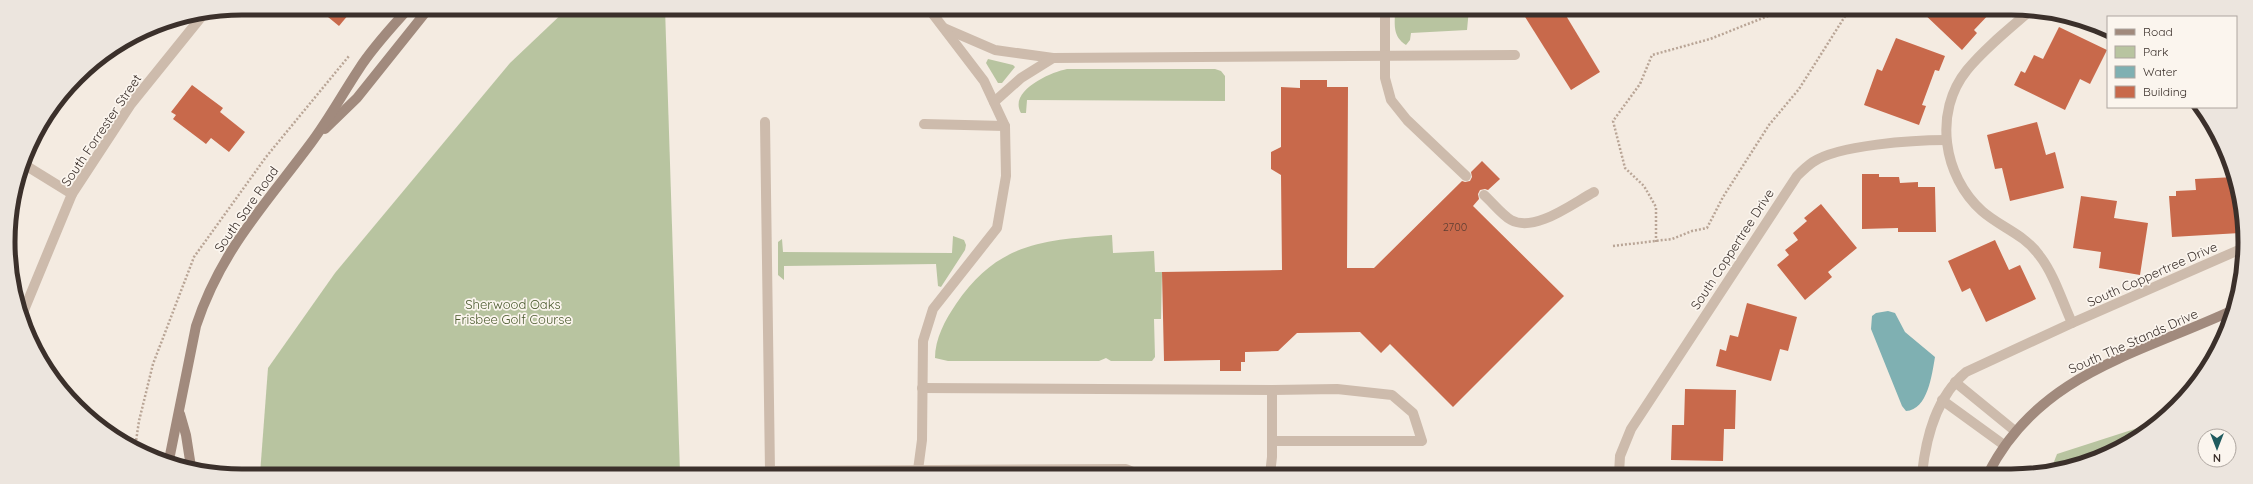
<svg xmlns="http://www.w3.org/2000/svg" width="2253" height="484" font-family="Quicksand,sans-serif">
	<rect width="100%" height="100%" fill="#f4ebe1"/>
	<!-- green -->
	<g fill="#b8c4a0">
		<polygon points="568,8 665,8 680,474 260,474 268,368 335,273 510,63"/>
		<path d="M1395,9H1469L1467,30L1411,33L1410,40L1406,45C1392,36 1395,24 1395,9Z"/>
		<polygon points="988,59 1013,65 1015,67 1002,83 998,83 986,63"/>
		<path d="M1067,69H1215L1221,71L1225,76V101L1027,100L1026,113H1021C1008,91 1051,72 1067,69Z"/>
		<path d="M1112,235L1113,253L1154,251L1155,272H1162L1161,319H1154L1155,357L1152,361H1111L1106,358L1099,361H948L935,358C935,339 945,320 956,304C998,242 1044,240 1112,235Z"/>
		<polygon points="953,236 964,240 966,245 965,250 941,287 938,286 936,264 784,266 784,280 778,275 778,242 782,239 783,252 952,253"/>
		<polygon points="2147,425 2148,428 2114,452 2050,472 2057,454"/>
	</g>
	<!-- water -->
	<path fill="#7fb0b2" d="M1888,311L1895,313L1905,332L1935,357C1932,374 1928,410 1906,411L1902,406L1871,329L1872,316L1876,313Z"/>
	<!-- building -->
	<g fill="#c8694b">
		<polygon points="317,8 354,8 339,26"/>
		<polygon points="1520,9 1562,9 1600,72 1571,90"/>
		<polygon points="1920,10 1993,10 1974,30 1977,33 1962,50"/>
		<polygon points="2059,27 2107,50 2090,84 2080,79 2065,110 2014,85 2021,71 2025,73 2034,55 2043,59"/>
		<polygon points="1896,38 1945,56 1939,71 1935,70 1922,105 1926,106 1919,125 1864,105 1877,69 1882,71"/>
		<polygon points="1300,80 1327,80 1327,87 1348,87 1347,268 1374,268 1462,181 1465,182 1470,181 1472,177 1471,172 1482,161 1500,179 1488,190 1485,189 1480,190 1478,194 1479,199 1473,206 1564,296 1453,407 1390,344 1381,353 1360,332 1297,333 1278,351 1245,352 1245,362 1241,362 1241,371 1220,371 1220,360 1164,361 1162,272 1282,270 1281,175 1271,169 1271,152 1281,147 1281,87 1300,88"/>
		<polygon points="192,85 223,108 220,112 245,132 229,152 211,138 206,144 173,119 176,115 171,112"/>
		<polygon points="2037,122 2046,155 2055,152 2064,188 2010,201 2002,168 1995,169 1987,135"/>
		<polygon points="1862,174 1879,174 1879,177 1899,177 1900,183 1918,182 1918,187 1935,187 1936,232 1898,232 1898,228 1862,229"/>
		<polygon points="2235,177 2237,182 2240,233 2172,237 2169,196 2176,196 2176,191 2196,190 2195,179"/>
		<polygon points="2081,196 2117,201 2114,218 2148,223 2140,275 2099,268 2101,252 2073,248"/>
		<polygon points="1821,204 1857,248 1828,272 1832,277 1805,300 1777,265 1789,255 1785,250 1798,240 1793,233 1807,221 1804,218"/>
		<polygon points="1995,240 2009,270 2020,265 2036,299 1986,322 1970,288 1962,292 1948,261"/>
		<polygon points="1747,303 1797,317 1788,351 1780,349 1771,381 1716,366 1720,349 1726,351 1730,335 1738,337"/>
		<polygon points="1685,389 1736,390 1735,429 1724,429 1723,461 1671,460 1672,425 1684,425"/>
	</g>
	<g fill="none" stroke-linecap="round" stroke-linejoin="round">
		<!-- path -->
		<g stroke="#b9a596" stroke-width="2.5" stroke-dasharray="2 2" stroke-linecap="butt">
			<polyline points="1656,242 1656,207 1644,186 1625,168 1613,121 1640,84 1652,55 1710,39 1768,16 1780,10"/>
			<polyline points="1613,246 1672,239 1692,231 1707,228 1723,197 1769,125 1799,89 1849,10"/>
			<polyline points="135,448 139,421 153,364 194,257 266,157 349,56"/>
		</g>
		<!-- lane -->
		<g stroke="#cdbbac" stroke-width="10">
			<polyline points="1385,9 1385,78 1391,100 1407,120 1466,176"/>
			<polyline points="944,28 995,50 1053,58 1515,55"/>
			<polyline points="994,102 1021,78 1053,58"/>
			<polyline points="765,122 770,471 1126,469 1138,474"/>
			<polyline points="924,124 1005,126"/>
			<path d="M1484,195C1492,202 1502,215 1511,220C1535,233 1573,203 1594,192"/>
			<polyline points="922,388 1272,390 1337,389 1392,395 1413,413 1422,441 1272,441"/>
			<polyline points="918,470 922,440 923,341 933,309 997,228 1006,176 1005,126 984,81 929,9"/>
			<polyline points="1270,474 1272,457 1272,390"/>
		</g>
		<!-- street -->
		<g stroke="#cdbbac" stroke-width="10">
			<path d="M2031,10C2009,29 1985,48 1967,70C1933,112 1943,176 1982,211C2000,227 2024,234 2039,255C2054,274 2062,301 2072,323"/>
			<polyline points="25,165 72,194"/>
			<polyline points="22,315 72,194 131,104 202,16"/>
			<polyline points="1955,382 2015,431"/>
			<polyline points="1942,400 2004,445"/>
			<path d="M1619,474L1620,456L1631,429L1797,176C1802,171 1807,166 1813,162C1838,145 1914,140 1946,140"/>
			<path d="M1922,474C1926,437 1936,397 1966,372L2072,323L2241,249"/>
		</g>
		<!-- secondary -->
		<g stroke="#a18a7d" stroke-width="10">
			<polyline points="325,129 357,98 429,8"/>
			<polyline points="180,414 186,435 191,467"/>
			<path d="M169,460L196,326C221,250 265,205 311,143C329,119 343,93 359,69C373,47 392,27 409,8"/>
			<path d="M1988,474C2038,374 2138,354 2231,311"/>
		</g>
	</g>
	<g text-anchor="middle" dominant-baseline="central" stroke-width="3.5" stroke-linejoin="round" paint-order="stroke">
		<!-- number labels -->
		<g font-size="11" fill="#5e3e33">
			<text x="1455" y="227">2700</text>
		</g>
		<!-- street labels -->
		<g font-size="13" fill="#3b302b" stroke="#fbf5ee">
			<text transform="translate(101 130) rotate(-56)">South Forrester Street</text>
			<text transform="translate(246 209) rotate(-55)">South Sare Road</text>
			<text transform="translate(1732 249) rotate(-57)">South Coppertree Drive</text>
			<text transform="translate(2152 274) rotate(-24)">South Coppertree Drive</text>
			<text transform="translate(2133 341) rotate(-24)">South The Stands Drive</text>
		</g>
		<!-- park labels -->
		<g font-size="13" fill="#4a5a2e" stroke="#fbf5ee">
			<text x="513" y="304">Sherwood Oaks<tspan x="513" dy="15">Frisbee Golf Course</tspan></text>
		</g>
	</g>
	<!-- crop -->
	<path d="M0 0H2253V484H0ZM242 15H2011A227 227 0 0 1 2238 242V242A227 227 0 0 1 2011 469H242A227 227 0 0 1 15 242V242A227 227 0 0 1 242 15Z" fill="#ece5de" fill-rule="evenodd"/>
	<path fill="none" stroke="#3b302b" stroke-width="5" d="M242 15H2011A227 227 0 0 1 2238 242V242A227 227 0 0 1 2011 469H242A227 227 0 0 1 15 242V242A227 227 0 0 1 242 15Z"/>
	<!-- legend -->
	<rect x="2107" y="16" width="130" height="92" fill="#fbf5ee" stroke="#aea6a0"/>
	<rect x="2115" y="29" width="20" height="6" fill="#a18a7d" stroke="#aea6a0"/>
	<text x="2143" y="36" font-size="12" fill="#3b302b">Road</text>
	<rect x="2115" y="46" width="20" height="12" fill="#b8c4a0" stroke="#aea6a0"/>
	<text x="2143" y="56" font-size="12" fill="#3b302b">Park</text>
	<rect x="2115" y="66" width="20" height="12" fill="#7fb0b2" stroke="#aea6a0"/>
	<text x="2143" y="76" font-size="12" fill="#3b302b">Water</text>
	<rect x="2115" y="86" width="20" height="12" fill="#c8694b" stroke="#aea6a0"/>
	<text x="2143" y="96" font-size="12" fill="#3b302b">Building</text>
	<!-- north arrow -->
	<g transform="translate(2217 448) rotate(180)"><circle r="19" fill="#fbf5ee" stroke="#aea6a0"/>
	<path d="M0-3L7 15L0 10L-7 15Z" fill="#1f5a5e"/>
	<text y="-6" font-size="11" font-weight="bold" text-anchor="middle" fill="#3b302b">N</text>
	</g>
</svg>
